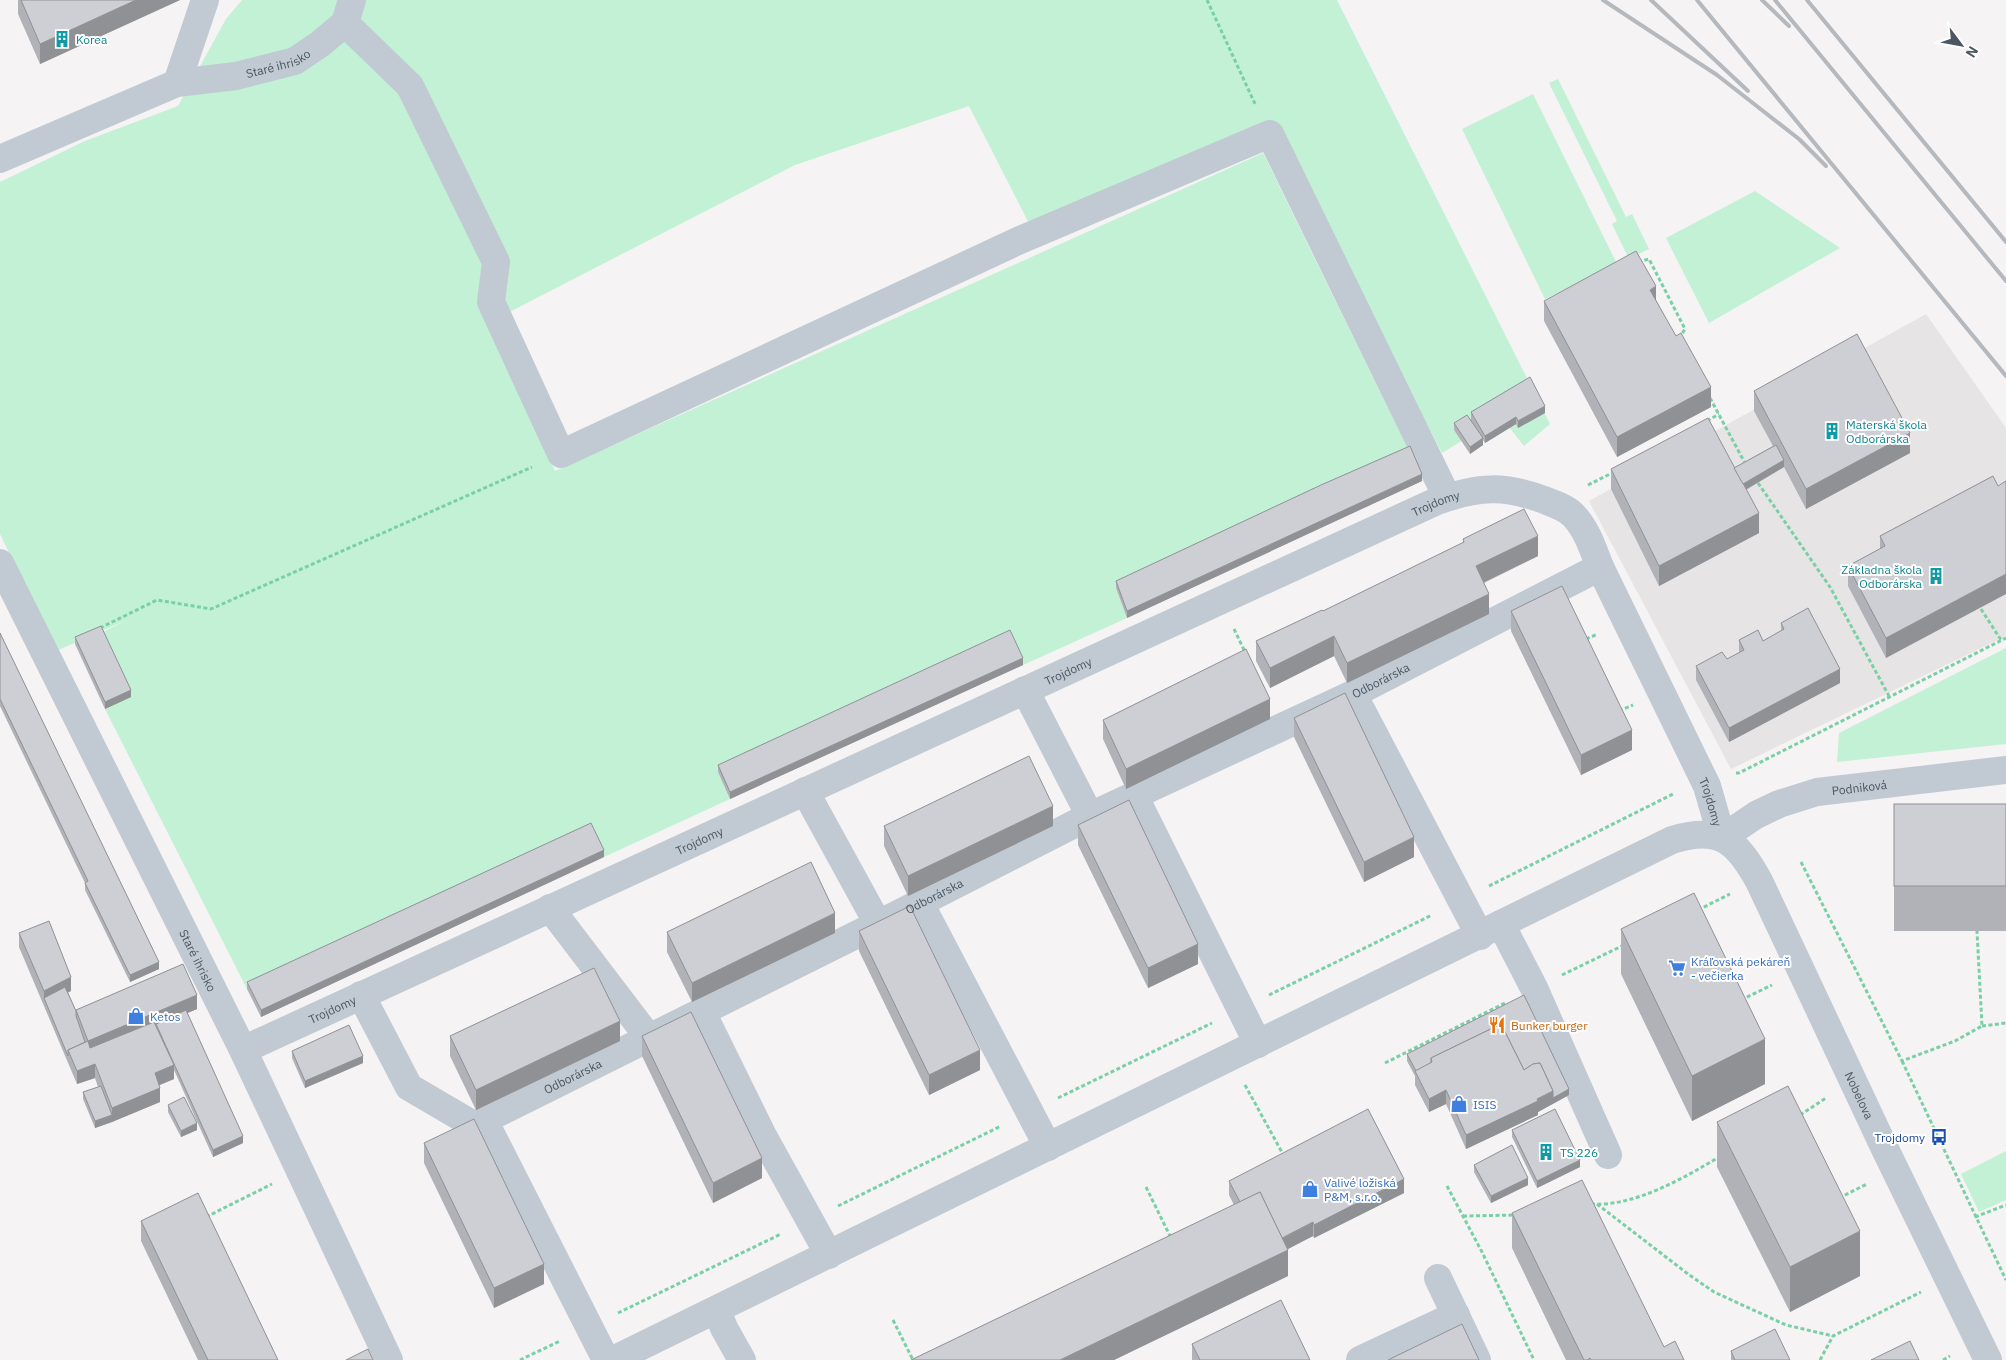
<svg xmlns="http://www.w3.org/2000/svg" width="2006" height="1360" font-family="'IBM Plex Sans',sans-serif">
	<rect width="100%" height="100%" fill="#f5f3f3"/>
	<!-- education -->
	<polygon fill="#e6e4e5" points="1926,314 2006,428 2006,636 1731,769 1589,501"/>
	<!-- green -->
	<g fill="#c3f1d5">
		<polygon points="242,0 1337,0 1550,424 1524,446 1501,417 1442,453 1273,131 1037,239 969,106 795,165 488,323 555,471 1263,153 1410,453 1116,588 1127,618 1023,665 718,772 730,799 604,857 592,830 247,989 105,709 130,697 101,633 127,620 56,651 0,534 0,182 85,141 178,106 226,19"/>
		<polygon points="1558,79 1626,217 1632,214 1649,249 1629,259 1612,224 1617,221 1549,83"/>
		<polygon points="1533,94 1617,264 1545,299 1462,129"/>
		<polygon points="1755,191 1840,248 1709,323 1666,238"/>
		<polygon points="2006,648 2006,744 1837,762 1839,733"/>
		<polygon points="2006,1151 2006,1200 1979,1212 1961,1174"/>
	</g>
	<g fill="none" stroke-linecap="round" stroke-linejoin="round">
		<!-- path -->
		<g stroke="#7ad0a6" stroke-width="3" stroke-dasharray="4 2.5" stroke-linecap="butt">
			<polyline points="1207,0 1256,106"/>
			<polyline points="1638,262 1649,259 1685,329 1680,337"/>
			<polyline points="1710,398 1746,465"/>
			<polyline points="1707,421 1719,414"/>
			<polyline points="1758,483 1830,587 1889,696"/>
			<polyline points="1588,485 1614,472"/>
			<polyline points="1981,609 2001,640"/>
			<polyline points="100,628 157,600 211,609 532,467"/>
			<polyline points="1234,629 1245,652"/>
			<polyline points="1586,639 1598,634"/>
			<polyline points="1619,711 1633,705"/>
			<polyline points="1736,773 1739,773 2006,638"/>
			<polyline points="1801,862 1902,1061 1955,1041 1982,1026 1977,931"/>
			<polyline points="1489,886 1675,793"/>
			<polyline points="1698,910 1730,894"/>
			<polyline points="1562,975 1624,945"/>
			<polyline points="1269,995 1432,915"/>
			<polyline points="1741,1000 1772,985"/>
			<polyline points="1982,1026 2006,1023"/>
			<polyline points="1902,1061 2006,1280"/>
			<polyline points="1385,1063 1505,1003"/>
			<polyline points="1245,1085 1284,1156"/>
			<polyline points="1058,1098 1212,1023"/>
			<polyline points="1800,1115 1826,1098"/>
			<polyline points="1447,1186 1482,1252 1534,1360"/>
			<polyline points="1146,1187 1171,1238"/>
			<polyline points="1839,1198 1867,1184"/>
			<path d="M1591,1204C1634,1207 1684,1178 1719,1157"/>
			<polyline points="1597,1204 1688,1274 1714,1292 1786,1325 1833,1336"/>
			<polyline points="838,1206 1001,1126"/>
			<polyline points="1463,1216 1516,1215"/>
			<polyline points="206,1217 272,1184"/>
			<polyline points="1975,1217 2006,1205"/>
			<polyline points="618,1313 781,1234"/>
			<polyline points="893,1320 913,1360"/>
			<polyline points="520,1360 560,1341"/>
			<polyline points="1820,1360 1833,1336 1921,1292"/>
			<polyline points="1943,1360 1950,1356"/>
		</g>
		<!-- minor -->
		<g stroke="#c1cad2" stroke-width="28">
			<polyline points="345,23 410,86 496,262 491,302 561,454 1020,240 1270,134 1447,497"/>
			<polyline points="177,83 205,0"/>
			<path id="s1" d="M0,159L177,83L236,76L295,61L320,44L345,23L352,0"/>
			<path id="s2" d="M0,563L243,1050L389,1360"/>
			<polyline points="1025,690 1090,816"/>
			<polyline points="1353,694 1480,936"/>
			<polyline points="805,791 878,924"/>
			<polyline points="1134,795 1258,1044"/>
			<path id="s3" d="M1722,838L1756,815L1779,804L1817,792L2006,770"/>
			<polyline points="920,903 1048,1147"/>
			<polyline points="550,908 649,1038"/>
			<polyline points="1501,924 1534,988 1608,1155"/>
			<polyline points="361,995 409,1087 467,1121"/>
			<polyline points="702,1012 762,1134 829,1255"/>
			<path id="s4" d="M243,1050L1437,501C1479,486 1505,485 1547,501C1556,505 1567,508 1574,516C1587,530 1593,549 1600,567L1707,786L1722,838"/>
			<polyline points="1438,1278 1477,1360"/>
			<polyline points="717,1310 724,1328 742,1360"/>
			<path id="s5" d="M606,1360L484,1120L898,914L1090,816L1353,694L1600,567"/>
			<path id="s6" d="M613,1360L1672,840C1720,825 1737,841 1759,881L1885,1149L1988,1360"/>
			<polyline points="1360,1360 1456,1315"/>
		</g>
		<!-- rail -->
		<g stroke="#b5b8bd" stroke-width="4">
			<polyline points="1603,0 1717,75 1799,139 1826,166"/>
			<polyline points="1651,0 1748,91"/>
			<polyline points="1697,0 2006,376"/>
			<polyline points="1762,0 1789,26"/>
			<polyline points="1775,0 2006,281"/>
			<polyline points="1807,0 2006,242"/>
		</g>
	</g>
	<!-- wall -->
	<g fill="#b0b2b7">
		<polygon points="18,0 180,0 40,64 18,14"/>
		<polygon points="1656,300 1711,407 1617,457 1544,321 1544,301"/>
		<polygon points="1754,391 1910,453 1806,509 1784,467 1746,490 1759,533 1659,586 1611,489 1611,469 1734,468 1773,446 1754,411"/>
		<polygon points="1471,412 1545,413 1518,428 1516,424 1485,443 1483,440 1483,445 1470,454 1454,430 1454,423 1471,419"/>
		<polygon points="1993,476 1886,658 1848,586 1848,566 1880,549 1880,536"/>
		<polygon points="1422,481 1127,618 1116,588 1116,581"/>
		<polygon points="1463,539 1538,556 1484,583 1489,614 1347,683 1334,656 1270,688 1256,661 1256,641 1323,611 1463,543"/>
		<polygon points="1511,611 1632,750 1581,775 1511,631"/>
		<polygon points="1781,623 1840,683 1729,742 1696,680 1696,666 1727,659 1739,653 1739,640 1763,641 1781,631"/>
		<polygon points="0,633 159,969 130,982 85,890 85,883 0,706"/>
		<polygon points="75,637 131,697 105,709 75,644"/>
		<polygon points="1023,665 730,799 718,772 718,765"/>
		<polygon points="1294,718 1414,857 1364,882 1294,737"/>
		<polygon points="1270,719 1126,789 1103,739 1103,720"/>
		<rect x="1894" y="804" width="112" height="127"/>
		<polygon points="1078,825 1198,964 1148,988 1078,845"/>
		<polygon points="884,826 1053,826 908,896 884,846"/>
		<polygon points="604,857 261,1017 247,989 247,982"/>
		<polygon points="1621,929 1765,1084 1692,1121 1621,974"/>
		<polygon points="859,931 980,1070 929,1095 859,951"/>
		<polygon points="667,932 835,933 692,1002 667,952"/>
		<polygon points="19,933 71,991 68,992 76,1011 197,1009 187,1013 243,1143 213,1157 174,1070 174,1079 159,1085 160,1102 112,1122 95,1128 83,1099 83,1092 98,1087 95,1078 77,1084 19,947"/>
		<polygon points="450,1036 620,1041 476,1110 450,1056"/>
		<polygon points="642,1036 762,1178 713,1203 642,1056"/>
		<polygon points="292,1051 363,1063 305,1088 292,1058"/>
		<polygon points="1407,1054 1569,1095 1538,1112 1538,1115 1466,1149 1446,1104 1429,1112 1415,1085 1415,1076 1407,1061"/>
		<polygon points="168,1105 197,1130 181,1137 168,1112"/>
		<polygon points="1717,1122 1860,1276 1790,1312 1717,1167"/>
		<polygon points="1512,1130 1580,1167 1537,1188 1512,1137"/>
		<polygon points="424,1143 544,1284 494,1308 424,1163"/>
		<polygon points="1474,1165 1528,1185 1491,1203 1474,1172"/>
		<polygon points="1229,1181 1404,1193 1314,1238 1313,1236 1288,1249 1288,1276 1114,1360 911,1360 1234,1205 1229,1195"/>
		<polygon points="1512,1213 1664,1347 1684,1360 1566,1360 1512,1248"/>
		<polygon points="141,1221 278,1360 198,1360 141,1241"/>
		<polygon points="1192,1344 1310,1360 1192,1360"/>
		<polygon points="1731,1351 1790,1360 1731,1360"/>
	</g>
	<!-- shaded-wall -->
	<g fill="#909195">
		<polygon points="136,0 180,0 40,64 40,44"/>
		<polygon points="1656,286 1656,306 1650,290"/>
		<polygon points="1711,387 1711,407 1617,457 1617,437"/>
		<polygon points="1545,406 1545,413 1518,428 1518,421"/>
		<polygon points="1516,417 1516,424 1485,443 1485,436"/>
		<polygon points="1910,433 1910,453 1806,509 1806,489"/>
		<polygon points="1483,438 1483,445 1470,454 1470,447"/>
		<polygon points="1784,460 1784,467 1738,494 1738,487"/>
		<polygon points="1422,474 1422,481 1127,618 1127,611"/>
		<polygon points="1759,513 1759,533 1659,586 1659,566"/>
		<polygon points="1538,536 1538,556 1476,586 1476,566"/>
		<polygon points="2006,574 2006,594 1886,658 1886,638"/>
		<polygon points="1489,594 1489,614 1347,683 1347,663"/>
		<polygon points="1334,636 1334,656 1270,688 1270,668"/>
		<polygon points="1023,658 1023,665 730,799 730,792"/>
		<polygon points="1840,669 1840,683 1729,742 1729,728"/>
		<polygon points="131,690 131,697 105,709 105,702"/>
		<polygon points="1270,699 1270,719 1126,789 1126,769"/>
		<polygon points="1632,730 1632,750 1581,775 1581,755"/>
		<polygon points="1053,806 1053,826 908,896 908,876"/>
		<polygon points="1414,837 1414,857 1364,882 1364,862"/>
		<polygon points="604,850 604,857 261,1017 261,1010"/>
		<polygon points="835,913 835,933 692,1002 692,983"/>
		<polygon points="1198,944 1198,964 1148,988 1148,968"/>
		<polygon points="159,962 159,969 130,982 130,975"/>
		<polygon points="71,977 71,991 46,1003 44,998 44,991"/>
		<polygon points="197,995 197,1009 157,1026 156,1024 156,1026 70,1055 88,1041"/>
		<polygon points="620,1021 620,1041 476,1110 476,1090"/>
		<polygon points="1765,1039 1765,1084 1692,1121 1692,1076"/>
		<polygon points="980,1050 980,1070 929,1095 929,1075"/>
		<polygon points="363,1056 363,1063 305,1088 305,1081"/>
		<polygon points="95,1064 95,1078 77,1084 77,1071"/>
		<polygon points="174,1065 174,1079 155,1087 155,1073"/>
		<polygon points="160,1088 160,1102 112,1122 95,1128 95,1121 112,1115 112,1108"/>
		<polygon points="1569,1089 1569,1095 1538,1112 1538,1115 1466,1149 1466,1135 1553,1091"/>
		<polygon points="1446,1090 1446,1104 1429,1112 1429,1099"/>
		<polygon points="197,1123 197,1130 181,1137 181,1131"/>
		<polygon points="243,1136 243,1143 213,1157 213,1150"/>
		<polygon points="762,1158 762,1178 713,1203 713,1183"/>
		<polygon points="1580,1160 1580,1167 1537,1188 1537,1181"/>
		<polygon points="1528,1178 1528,1185 1491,1203 1491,1196"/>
		<polygon points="1404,1179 1404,1193 1314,1238 1314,1225"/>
		<polygon points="1313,1222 1313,1236 1278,1254 1278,1241"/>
		<polygon points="1860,1231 1860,1276 1790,1312 1790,1267"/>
		<polygon points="1288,1250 1288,1276 1114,1360 1060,1360"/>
		<polygon points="544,1264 544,1284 494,1308 494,1288"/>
	</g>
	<!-- building -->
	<g fill="#cdcfd5" stroke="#909195">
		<polygon points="21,0 136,0 40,44"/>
		<polygon points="1636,251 1656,286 1650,290 1676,336 1681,333 1711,387 1617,437 1544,301"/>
		<polygon points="1857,334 1910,433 1806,489 1754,391"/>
		<polygon points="1530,377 1545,406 1518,421 1516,417 1485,436 1471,412"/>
		<polygon points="1467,415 1483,438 1470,447 1454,423"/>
		<polygon points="1708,418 1759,513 1659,566 1611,469"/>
		<polygon points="1776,445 1784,460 1743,484 1734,468"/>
		<polygon points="1410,446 1422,474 1127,611 1116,581 1321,485"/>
		<polygon points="1993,476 1998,486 2006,481 2006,574 1886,638 1848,566 1885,546 1880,536"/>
		<polygon points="1524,509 1538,536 1476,566 1489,594 1347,663 1334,636 1270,668 1256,641 1322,610 1323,611 1464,542 1463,539"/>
		<polygon points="1562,586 1632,730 1581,755 1511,611"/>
		<polygon points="1808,608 1840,669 1729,728 1696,666 1722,652 1727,659 1744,650 1739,640 1758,630 1763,641 1784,629 1781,623"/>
		<polygon points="101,626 131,690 105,702 75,637"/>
		<polygon points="1010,630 1023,658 730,792 718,765"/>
		<polygon points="0,633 159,962 130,975 85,883 88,881 0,699"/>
		<polygon points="1246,649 1270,699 1126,769 1103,720"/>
		<polygon points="1345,693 1414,837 1364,862 1294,718"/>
		<polygon points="1029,756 1053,806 908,876 884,826"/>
		<polygon points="1129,800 1198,944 1148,968 1078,825"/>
		<rect x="1894" y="804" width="112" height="82"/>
		<polygon points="591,823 604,850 261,1010 247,982"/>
		<polygon points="811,862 835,913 692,983 667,932"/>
		<polygon points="1694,893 1765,1039 1692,1076 1621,929"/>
		<polygon points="910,906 980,1050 929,1075 859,931"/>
		<polygon points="49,921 71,977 44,991 19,933"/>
		<polygon points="183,964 197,995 88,1041 76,1010"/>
		<polygon points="594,968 620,1021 476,1090 450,1036"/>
		<polygon points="65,987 76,1011 76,1016 85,1042 68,1050 68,1056 44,998"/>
		<polygon points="1524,995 1569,1089 1553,1098 1553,1091 1540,1063 1533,1064 1524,1070 1501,1024 1431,1058 1431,1063 1416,1071 1407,1054"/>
		<polygon points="186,1010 243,1136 213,1150 156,1024"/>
		<polygon points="691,1012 762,1158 713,1183 642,1036"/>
		<polygon points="154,1022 174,1065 155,1073 160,1088 112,1108 95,1064 77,1071 68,1050 88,1041 90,1048"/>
		<polygon points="1501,1024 1524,1070 1533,1064 1540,1063 1553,1091 1537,1099 1538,1101 1466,1135 1446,1090 1429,1099 1415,1071 1432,1062 1431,1058"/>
		<polygon points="349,1025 363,1056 305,1081 292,1051"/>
		<polygon points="101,1086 112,1115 95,1121 83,1092"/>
		<polygon points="1788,1086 1860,1231 1790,1267 1717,1122"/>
		<polygon points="184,1097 197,1123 181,1131 168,1105"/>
		<polygon points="1368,1109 1404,1179 1314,1225 1313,1222 1282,1238 1260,1192 1240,1202 1229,1181"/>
		<polygon points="1555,1109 1580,1160 1537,1181 1512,1130"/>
		<polygon points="474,1119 544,1264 494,1288 424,1143"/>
		<polygon points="1512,1145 1528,1178 1491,1196 1474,1165"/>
		<polygon points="1582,1180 1664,1347 1675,1341 1684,1360 1591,1360 1590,1358 1587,1360 1584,1360 1512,1213"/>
		<polygon points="1260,1192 1288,1250 1060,1360 911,1360"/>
		<polygon points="198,1193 278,1360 208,1360 141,1221"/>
		<polygon points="1281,1300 1310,1360 1200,1360 1192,1344"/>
		<polygon points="1462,1324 1479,1360 1388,1360"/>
		<polygon points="1775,1329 1790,1360 1735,1360 1731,1351"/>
		<polygon points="1910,1341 1919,1360 1871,1360"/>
		<polygon points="368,1349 373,1360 346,1360"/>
	</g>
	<!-- icons -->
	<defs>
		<g id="building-bare" transform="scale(1.35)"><path d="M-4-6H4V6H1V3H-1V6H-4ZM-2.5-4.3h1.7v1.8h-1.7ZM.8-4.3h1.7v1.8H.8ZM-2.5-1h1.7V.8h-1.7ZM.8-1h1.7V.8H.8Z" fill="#0f9aa8" stroke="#fff" stroke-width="2.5" paint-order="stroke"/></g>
		<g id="supermarket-bare" transform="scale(1.35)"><path d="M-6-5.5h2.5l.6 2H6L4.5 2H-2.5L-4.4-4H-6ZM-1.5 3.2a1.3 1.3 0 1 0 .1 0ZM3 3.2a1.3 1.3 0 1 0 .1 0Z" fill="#3f7fe0" stroke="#fff" stroke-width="2.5" paint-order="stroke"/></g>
		<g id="shop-bare" transform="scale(1.35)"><path d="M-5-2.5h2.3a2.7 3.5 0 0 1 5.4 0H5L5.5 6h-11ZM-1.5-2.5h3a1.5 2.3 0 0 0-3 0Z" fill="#3f7fe0" stroke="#fff" stroke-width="2.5" paint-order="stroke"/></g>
		<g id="restaurant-bare" transform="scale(1.35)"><path d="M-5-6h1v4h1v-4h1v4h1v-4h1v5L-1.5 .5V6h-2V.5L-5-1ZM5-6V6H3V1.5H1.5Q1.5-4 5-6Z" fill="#e8710a" stroke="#fff" stroke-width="2.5" paint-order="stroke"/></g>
		<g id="bus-bare" transform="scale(1.35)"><path d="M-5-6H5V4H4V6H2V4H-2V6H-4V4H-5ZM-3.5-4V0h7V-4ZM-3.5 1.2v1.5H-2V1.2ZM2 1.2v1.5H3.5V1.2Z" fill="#1a4fb4" stroke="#fff" stroke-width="2.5" paint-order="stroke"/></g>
	</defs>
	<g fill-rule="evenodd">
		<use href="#building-bare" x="62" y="39"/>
		<use href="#building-bare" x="1832" y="431"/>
		<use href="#building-bare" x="1936" y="576"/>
		<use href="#supermarket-bare" x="1677" y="968"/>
		<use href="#shop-bare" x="136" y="1016"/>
		<use href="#restaurant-bare" x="1497" y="1025"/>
		<use href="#shop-bare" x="1459" y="1104"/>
		<use href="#bus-bare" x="1939" y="1137"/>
		<use href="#building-bare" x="1546" y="1152"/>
		<use href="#shop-bare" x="1310" y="1189"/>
	</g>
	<g text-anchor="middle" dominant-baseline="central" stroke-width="4" stroke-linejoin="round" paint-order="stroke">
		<!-- culture labels -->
		<g font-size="12" fill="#0d838f" stroke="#fff" text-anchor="start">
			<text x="76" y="39">Korea</text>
			<text x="1846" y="424">Materská škola<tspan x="1846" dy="14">Odborárska</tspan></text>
			<text x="1922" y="569" text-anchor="end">Základna škola<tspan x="1922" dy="14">Odborárska</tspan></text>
			<text x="1560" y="1152">TS 226</text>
		</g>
		<!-- street labels -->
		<g font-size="12" fill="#4a5661" stroke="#fff">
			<text stroke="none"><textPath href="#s1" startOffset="296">Staré ihrisko</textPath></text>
			<text stroke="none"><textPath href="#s4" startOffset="1312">Trojdomy</textPath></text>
			<text stroke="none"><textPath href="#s4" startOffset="908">Trojdomy</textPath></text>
			<text stroke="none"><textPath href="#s5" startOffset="1268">Odborárska</textPath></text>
			<text stroke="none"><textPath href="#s3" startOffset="149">Podniková</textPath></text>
			<text stroke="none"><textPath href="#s4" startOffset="1776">Trojdomy</textPath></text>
			<text stroke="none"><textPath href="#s4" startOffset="502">Trojdomy</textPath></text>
			<text stroke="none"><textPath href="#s5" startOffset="772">Odborárska</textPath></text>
			<text stroke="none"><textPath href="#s2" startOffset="444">Staré ihrisko</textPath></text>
			<text stroke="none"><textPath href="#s4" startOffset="98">Trojdomy</textPath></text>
			<text stroke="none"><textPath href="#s5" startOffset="368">Odborárska</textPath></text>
			<text stroke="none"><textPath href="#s6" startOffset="1525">Nobelova</textPath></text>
		</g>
		<!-- shop labels -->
		<g font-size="12" fill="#366cbe" stroke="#fff" text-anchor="start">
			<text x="1691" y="961">Kráľovská pekáreň<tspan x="1691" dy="14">- večierka</tspan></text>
			<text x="150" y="1016">Ketos</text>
			<text x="1473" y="1104">ISIS</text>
			<text x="1324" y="1182">Valivé ložiská<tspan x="1324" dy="14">P&amp;M, s.r.o.</tspan></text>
		</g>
		<!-- food labels -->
		<g font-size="12" fill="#c56008" stroke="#fff" text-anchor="start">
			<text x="1511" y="1025">Bunker burger</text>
		</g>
		<!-- transit labels -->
		<g font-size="12" fill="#164399" stroke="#fff" text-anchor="end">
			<text x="1925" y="1137">Trojdomy</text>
		</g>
	</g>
	<!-- north arrow -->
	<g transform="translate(1961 45) rotate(122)" stroke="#ffffff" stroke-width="4" paint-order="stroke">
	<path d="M0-4L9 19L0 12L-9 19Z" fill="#4a5661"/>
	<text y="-8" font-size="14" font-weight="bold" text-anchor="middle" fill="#4a5661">N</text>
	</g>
</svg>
